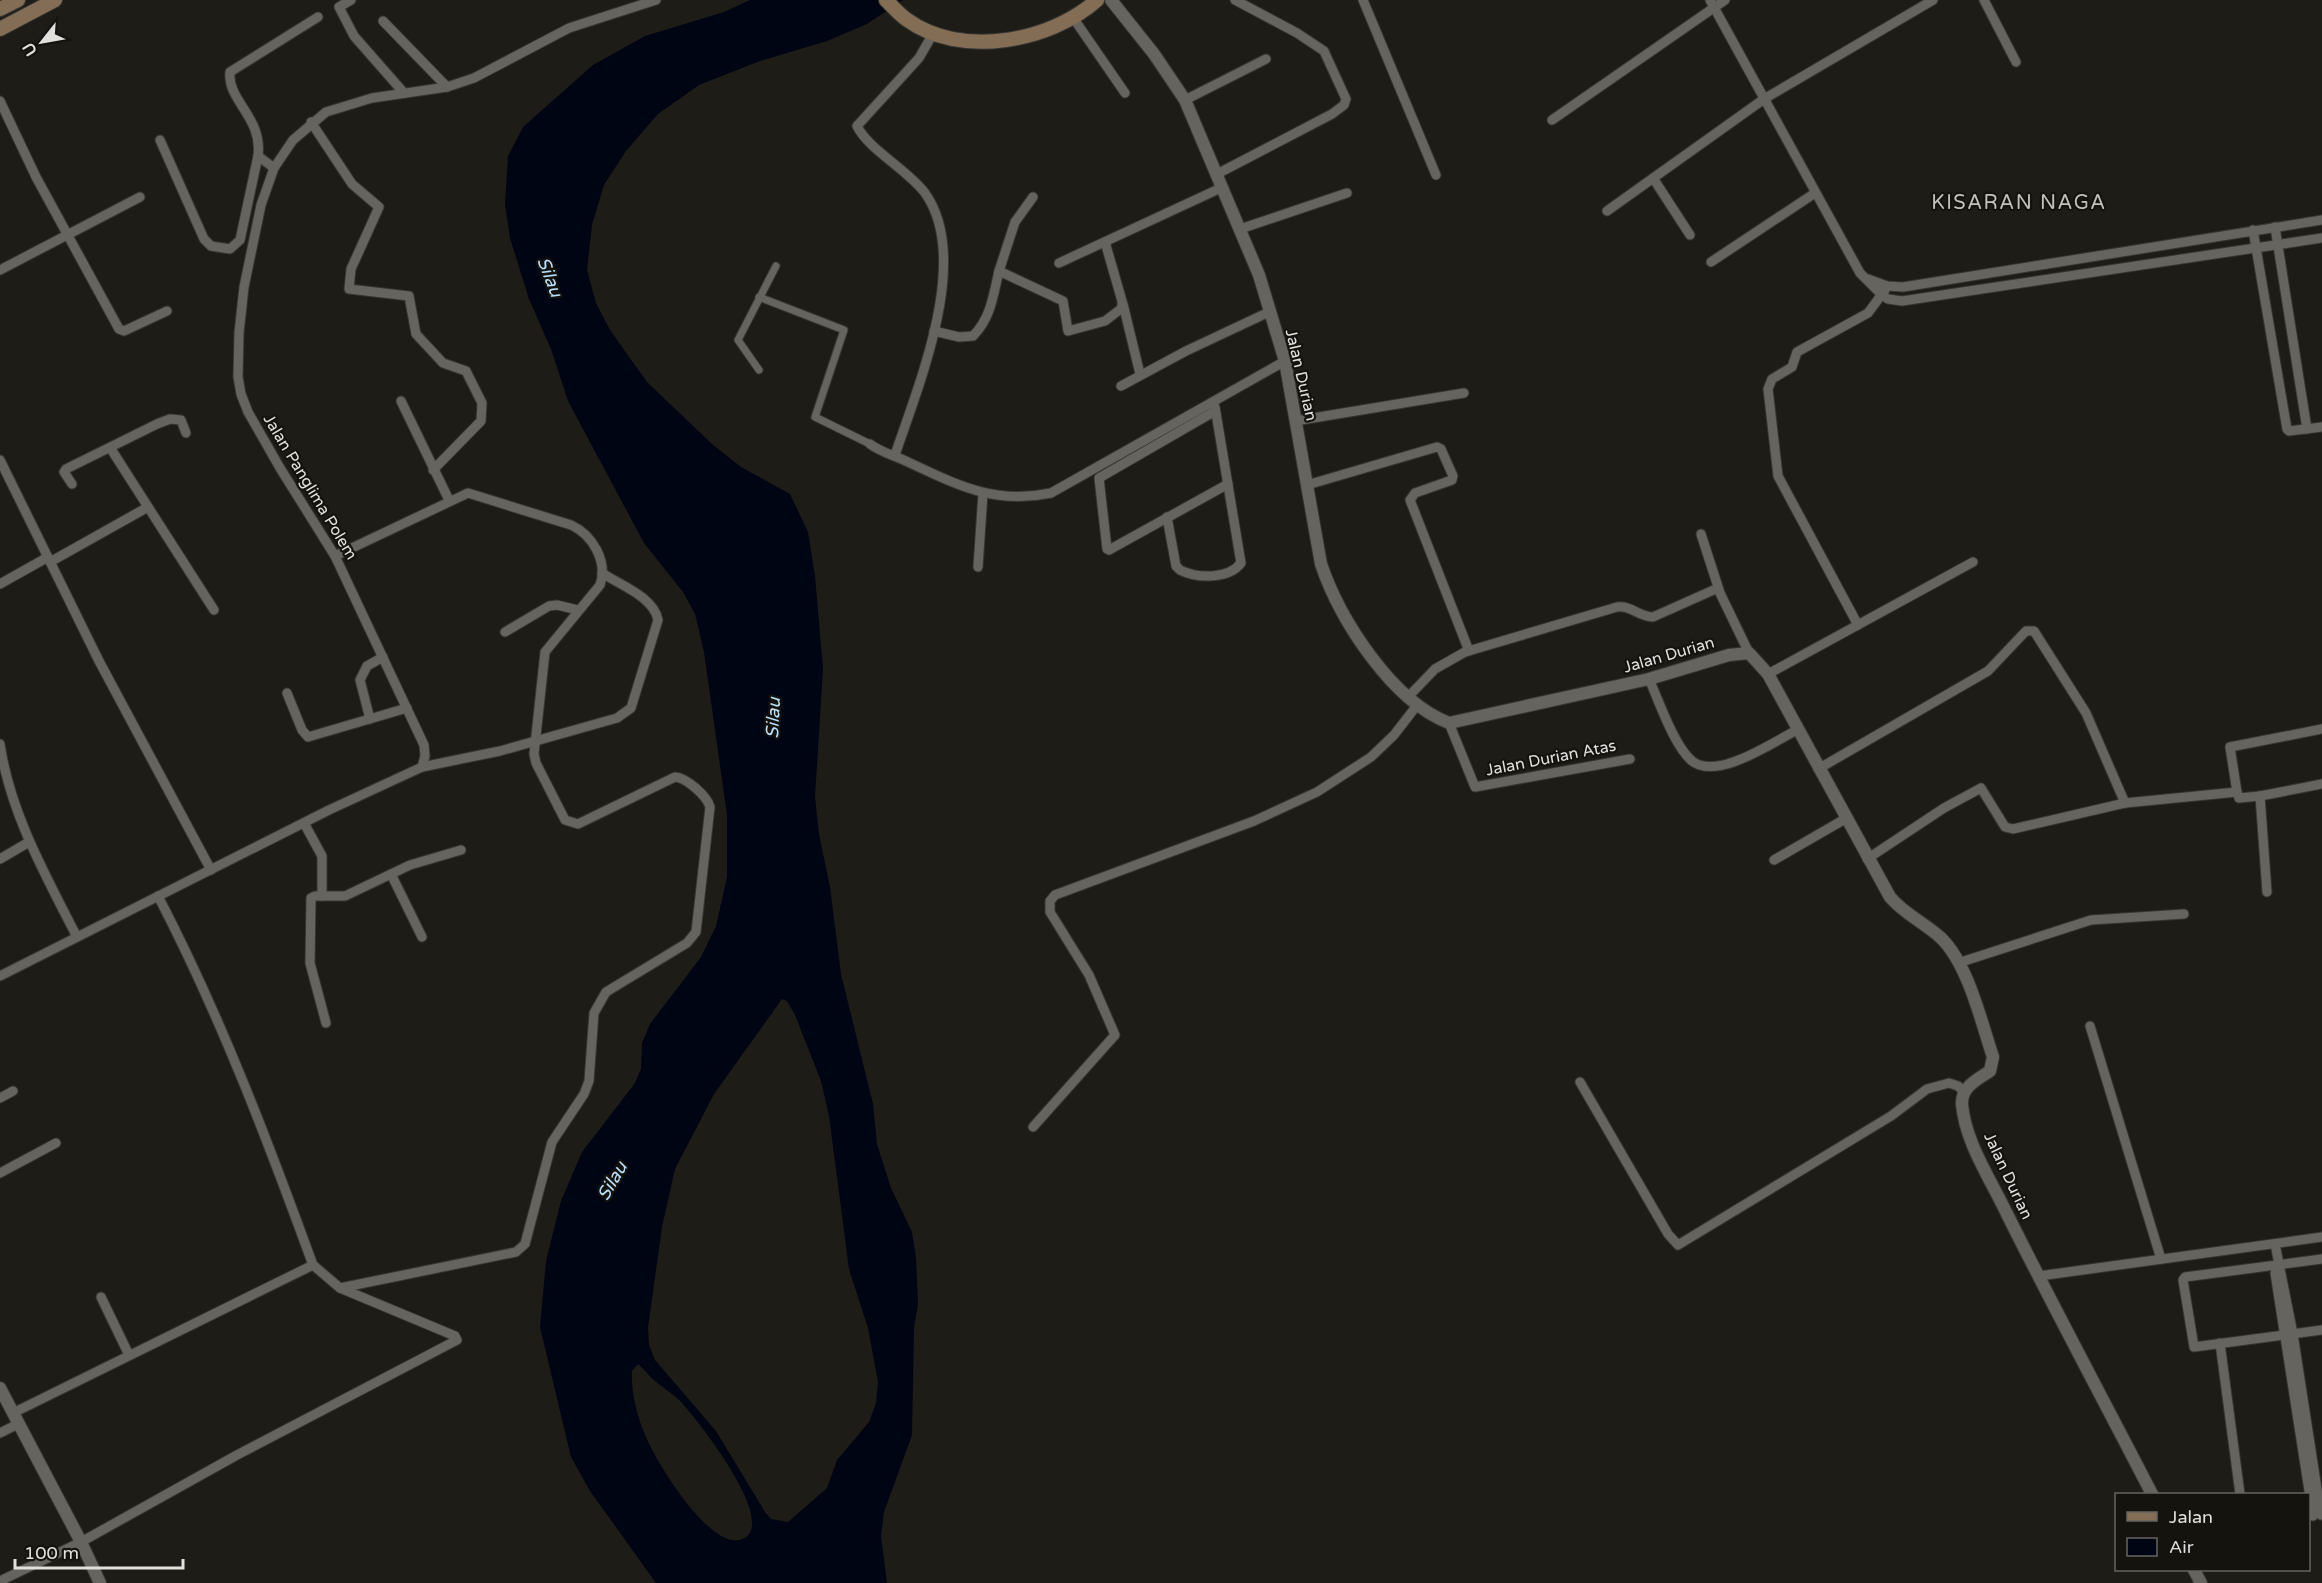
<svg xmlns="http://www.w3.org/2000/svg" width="2322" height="1583" font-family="'Varela Round',sans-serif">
	<rect width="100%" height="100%" fill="#1e1c17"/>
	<!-- water -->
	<path fill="#000514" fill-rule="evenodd" d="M750,0H903L867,24L827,41L760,61L699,85L658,114L626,151L604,185L592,225L587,270L596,303L610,330L647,382L712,444L741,467L790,494L808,532L815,576L823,669L815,797L819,834L830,887L841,974L873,1104L877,1144L891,1188L912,1232L916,1258L918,1304L914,1328L912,1435L884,1512L881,1536L887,1583H656L590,1491L571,1457L540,1327L546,1261L561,1201L582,1152L635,1083L641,1069L642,1043L650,1024L701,957L716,926L727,877V815L704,652L695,614L683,592L644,543L568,401L551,349L529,299L510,238L505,205L508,156L523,127L593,65L645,36L724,12ZM782,999L787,1001L795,1015L821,1081L829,1116L849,1269L868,1328L878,1382L876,1403L869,1422L837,1460L827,1488L788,1522L771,1519L765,1512L716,1431L655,1360L649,1345L648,1328L662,1227L675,1169L714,1094ZM638,1364C644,1369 648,1375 654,1380C663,1388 674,1394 682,1403C698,1421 774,1516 746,1537C715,1560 655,1460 646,1437C637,1417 631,1392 632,1371Z"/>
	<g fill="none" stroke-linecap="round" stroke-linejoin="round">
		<!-- pedestrian casing -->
		<g stroke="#383734" stroke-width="9">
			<g id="pedestrian">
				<polyline points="759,297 844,330 815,417 870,444"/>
				<polyline points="759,370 738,340 776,266"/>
			</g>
		</g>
		<!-- minor casing -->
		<g stroke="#383734" stroke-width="11">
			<g id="minor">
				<polyline points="351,0 339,7 354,36 404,93"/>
				<polyline points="1363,0 1436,175"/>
				<polyline points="1710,0 1860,273 1882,295 1888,299 1902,301 2322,238"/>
				<polyline points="1984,0 2016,62"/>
				<polyline points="1074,19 1125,93"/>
				<polyline points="383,21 447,87"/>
				<polyline points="1185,100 1266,59"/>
				<polyline points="0,101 36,177 119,329 124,331 167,311"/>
				<polyline points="1552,120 1725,0"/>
				<polyline points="311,122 352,184 379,207 351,269 349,289 409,296 416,334 443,363 466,371 482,403 481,421 433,470"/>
				<polyline points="160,140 204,239 211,246 230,249 240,240 258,156 274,168"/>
				<path d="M258,156C263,117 227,101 230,72L318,17"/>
				<polyline points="1217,174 1332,114 1344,105 1346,99 1324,51 1297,33 1235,0"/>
				<polyline points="1653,178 1690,235"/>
				<polyline points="1607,211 1764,99 1933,0"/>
				<polyline points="2275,227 2307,429"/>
				<polyline points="1240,229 1347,193"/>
				<polyline points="2253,230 2287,429 2289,431 2322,427"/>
				<polyline points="1711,262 1815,193"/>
				<polyline points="1059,263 1223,187"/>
				<polyline points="0,270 140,197"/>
				<polyline points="999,271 1015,222 1033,197"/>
				<polyline points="1868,279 1887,286 1903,287 2322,220"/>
				<polyline points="1123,304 1140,374"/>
				<path d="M934,331L959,337L973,336C991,318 993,296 999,271L1063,301L1068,331L1105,321L1122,308V301L1105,242"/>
				<polyline points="1121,386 1186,351 1269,312"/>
				<polyline points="401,401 449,500"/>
				<polyline points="1215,411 1099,478 1107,549 1109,550 1228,484"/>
				<polyline points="1295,421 1464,393"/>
				<path d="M870,444C880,452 896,456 908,462C957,485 995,505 1051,493L1285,361"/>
				<polyline points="111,449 214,610"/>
				<path d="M895,455C918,386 972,259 925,193C908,170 868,149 857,126L919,58L934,32"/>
				<polyline points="0,460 99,661 211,870"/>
				<polyline points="72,484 64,472 66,469 157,424 170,419 181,420 186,433"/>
				<polyline points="1307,485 1437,447 1441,449 1453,476 1452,480 1415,493 1410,500 1469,651"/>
				<path d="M1167,517L1176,566L1180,570C1198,579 1229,579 1241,563L1215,407"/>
				<polyline points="1701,534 1720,593 1749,653"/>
				<path d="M335,556L468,493L571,525C593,535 608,562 600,585L545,652L534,754L536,763L565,820L578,824L675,777C687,778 707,796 710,807L696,932L687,943L606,992L594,1013L589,1081L584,1094L552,1142L525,1244L516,1252L340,1288"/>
				<polyline points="50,562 148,507"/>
				<polyline points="978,567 983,493"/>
				<polyline points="0,584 48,557"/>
				<polyline points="1858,625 1778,476 1768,389 1772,379 1792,367 1797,352 1868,313 1885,290"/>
				<polyline points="505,632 549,606 557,605 578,610"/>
				<polyline points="1768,674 1973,562"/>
				<path d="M1649,679C1659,701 1674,746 1692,761C1717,781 1773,742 1797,730"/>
				<polyline points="287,693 302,730 308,737 407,708"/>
				<path d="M1409,696L1435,669L1465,652L1617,607C1631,605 1639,617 1653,617L1718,588"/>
				<polyline points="370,719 360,680 367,666 383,657"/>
				<polyline points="1449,723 1475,787 1630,759"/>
				<path d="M0,744C10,813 46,876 77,937"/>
				<path d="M422,767L500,751L617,718L631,708L658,620C654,597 620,585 602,573"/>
				<polyline points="1818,769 1988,671 2026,631 2034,631 2086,713 2125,803"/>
				<polyline points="2237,792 2239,798 2260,796"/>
				<polyline points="304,823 322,856 322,896"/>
				<polyline points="0,859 29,842"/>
				<polyline points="1867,859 1944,808 1981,788 2005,827 2013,829 2125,803 2237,792 2230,747 2322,729"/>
				<polyline points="1774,860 1845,819"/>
				<polyline points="391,874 422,937"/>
				<polyline points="2267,892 2260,796 2322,784"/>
				<polyline points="1958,963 2091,920 2184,914"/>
				<polyline points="0,976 329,810 422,767 425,756 424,745 335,556 280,468 248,412 241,394 238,377 239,333 244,287 261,205 274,168 293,140 326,112 372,98 447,87 474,78 569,28 656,0"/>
				<polyline points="326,1023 310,963 311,898 315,896 345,896 410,865 461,850"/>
				<polyline points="2090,1026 2161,1259"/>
				<polyline points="1580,1082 1668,1234 1678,1245 1891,1116 1927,1089 1949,1083 1958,1086 1964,1092"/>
				<polyline points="0,1098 13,1091"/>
				<polyline points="1033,1127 1115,1035 1089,975 1050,912 1050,901 1055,895 1254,821 1317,792 1371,757 1394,735 1418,704"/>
				<polyline points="0,1173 56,1143"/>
				<polyline points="2275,1244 2293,1334 2321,1515"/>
				<polyline points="2322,1259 2185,1277 2183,1280 2194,1347 2322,1330"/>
				<polyline points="2278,1265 2275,1273 2313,1516"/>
				<polyline points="2039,1276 2322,1237"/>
				<polyline points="101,1297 129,1355"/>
				<polyline points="2220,1343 2240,1494"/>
				<polyline points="13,1413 313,1265"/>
				<polyline points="0,1433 18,1424"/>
				<path d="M0,1581L81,1542L237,1455L457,1340L455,1336L340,1288L313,1265C267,1139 220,1015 158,896"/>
			</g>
		</g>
		<!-- tertiary casing -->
		<g stroke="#383734" stroke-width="14">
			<g id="tertiary">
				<path d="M1111,0L1154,54L1185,100L1259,275L1285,361L1321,564C1340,620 1392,701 1449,723L1649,679L1729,655L1749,653L1768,674L1890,897C1904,914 1925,923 1941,938C1968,964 1981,1021 1993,1057L1990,1071C1978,1079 1961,1087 1962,1104C1965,1142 1991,1180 2007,1214C2054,1308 2104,1401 2152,1494"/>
				<polyline points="0,1388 81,1542 100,1583"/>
				<polyline points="2194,1570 2201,1583"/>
			</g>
		</g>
		<!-- secondary casing -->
		<g stroke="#383734" stroke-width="16">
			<g id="secondary">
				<path d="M886,0C892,6 899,14 906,19C960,59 1050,42 1097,0"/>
				<polyline points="0,9 18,0"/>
				<polyline points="0,29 55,0"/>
			</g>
		</g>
		<!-- pedestrian -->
		<use href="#pedestrian" stroke="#66645e" stroke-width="7"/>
		<!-- minor -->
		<use href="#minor" stroke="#66645e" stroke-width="9"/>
		<!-- tertiary -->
		<use href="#tertiary" stroke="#66645e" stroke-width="12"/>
		<!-- secondary -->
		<use href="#secondary" stroke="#846d55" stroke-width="14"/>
	</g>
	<g text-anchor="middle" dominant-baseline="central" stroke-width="4.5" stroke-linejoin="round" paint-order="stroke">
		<!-- street labels -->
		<g font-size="16" fill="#e1e0dd" stroke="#14130e">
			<text transform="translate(1301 375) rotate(77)">Jalan Durian</text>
			<text transform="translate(310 487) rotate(59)">Jalan Panglima Polem</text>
			<text transform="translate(1669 655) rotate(-16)">Jalan Durian</text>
			<text transform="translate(1551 758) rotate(-11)">Jalan Durian Atas</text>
			<text transform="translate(2008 1176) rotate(65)">Jalan Durian</text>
		</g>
		<!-- water labels -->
		<g font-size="18" font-style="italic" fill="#bae0fe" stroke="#14130e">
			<text transform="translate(550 277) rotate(69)">Silau</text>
			<text transform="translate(773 718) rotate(-87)">Silau</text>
			<text transform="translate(612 1181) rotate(-60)">Silau</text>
		</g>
		<!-- quarter labels -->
		<g font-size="20" letter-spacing="1.5" fill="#c3c1ba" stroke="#14130e">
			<text x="2019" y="203">KISARAN NAGA</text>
		</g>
	</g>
	<!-- legend -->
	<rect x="2115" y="1493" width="195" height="78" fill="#14130e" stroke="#666561" stroke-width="1.5"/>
	<rect x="2127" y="1512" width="30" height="9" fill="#846d55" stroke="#666561" stroke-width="1.5"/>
	<text x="2169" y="1523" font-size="18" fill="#e1e0dd">Jalan</text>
	<rect x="2127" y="1538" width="30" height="18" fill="#000514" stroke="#666561" stroke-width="1.5"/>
	<text x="2169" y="1553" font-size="18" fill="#e1e0dd">Air</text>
	<!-- north arrow -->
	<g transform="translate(42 42) rotate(239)" stroke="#14130e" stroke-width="4.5" paint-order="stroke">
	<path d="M0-4.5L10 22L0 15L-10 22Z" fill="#e1e0dd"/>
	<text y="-9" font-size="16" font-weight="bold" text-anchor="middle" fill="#e1e0dd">U</text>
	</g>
	<!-- scale -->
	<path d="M15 1559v9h168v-9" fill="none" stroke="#e1e0dd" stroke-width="3"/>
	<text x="24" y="1559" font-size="18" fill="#e1e0dd" stroke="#14130e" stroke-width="4.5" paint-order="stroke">100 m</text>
</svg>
